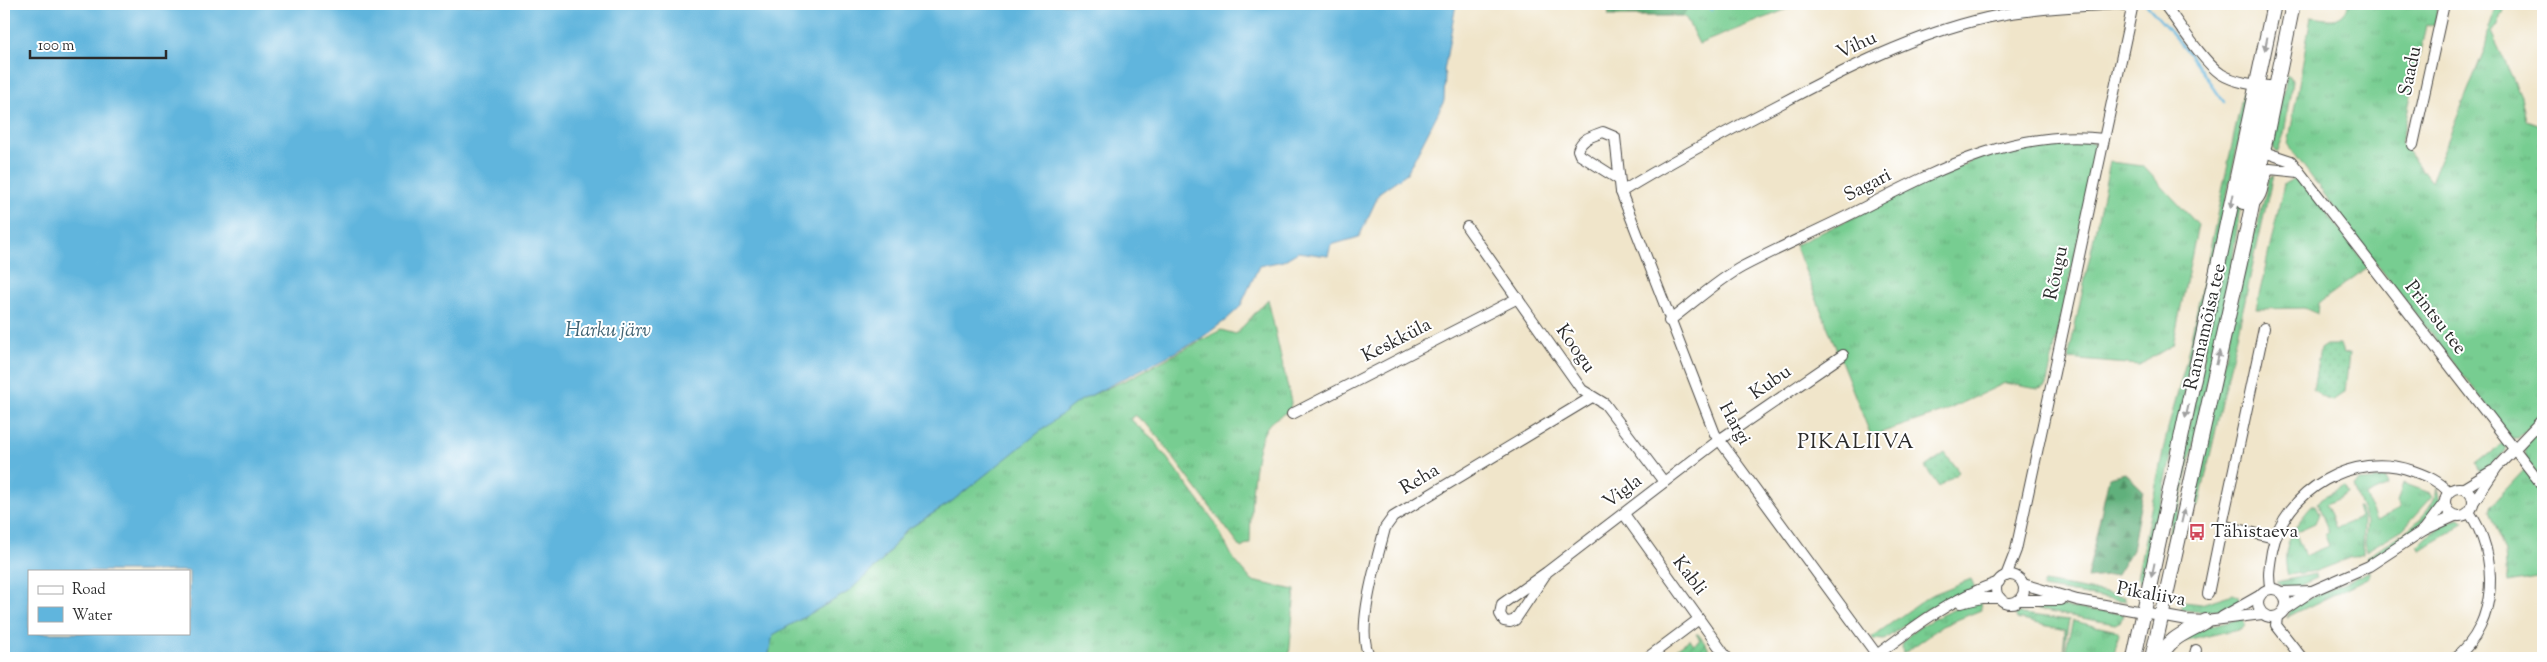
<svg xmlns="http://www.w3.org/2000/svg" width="2547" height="662" font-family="'Sorts Mill Goudy',serif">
	<defs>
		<pattern id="grass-tufts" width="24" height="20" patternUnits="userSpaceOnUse" patternTransform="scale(1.25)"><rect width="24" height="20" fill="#77cd91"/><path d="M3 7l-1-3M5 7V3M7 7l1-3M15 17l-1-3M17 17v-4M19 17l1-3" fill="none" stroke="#67b07d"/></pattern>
		<pattern id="forest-firs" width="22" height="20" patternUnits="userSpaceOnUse" patternTransform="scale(1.25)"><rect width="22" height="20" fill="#61b07b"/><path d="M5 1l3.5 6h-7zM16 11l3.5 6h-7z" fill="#508f65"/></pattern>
		<pattern id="park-dots" width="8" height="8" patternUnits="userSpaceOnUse" patternTransform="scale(1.25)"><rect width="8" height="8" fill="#77cd91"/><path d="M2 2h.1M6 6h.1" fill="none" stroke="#67b07d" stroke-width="1.8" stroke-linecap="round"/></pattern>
		<pattern id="garden-furrows" width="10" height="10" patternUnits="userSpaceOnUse" patternTransform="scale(1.25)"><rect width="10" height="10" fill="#77cd91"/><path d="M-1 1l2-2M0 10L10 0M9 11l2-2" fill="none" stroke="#67b07d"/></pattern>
	</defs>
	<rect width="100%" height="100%" fill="#fff"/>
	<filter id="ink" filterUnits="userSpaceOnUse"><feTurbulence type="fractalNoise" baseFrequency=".02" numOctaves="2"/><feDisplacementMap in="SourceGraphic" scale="10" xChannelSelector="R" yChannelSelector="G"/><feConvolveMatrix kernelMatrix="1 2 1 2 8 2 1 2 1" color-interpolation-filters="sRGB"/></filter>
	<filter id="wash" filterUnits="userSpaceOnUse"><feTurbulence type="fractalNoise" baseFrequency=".0096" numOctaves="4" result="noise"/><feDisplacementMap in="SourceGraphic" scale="20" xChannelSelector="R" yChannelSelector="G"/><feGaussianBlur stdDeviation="1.12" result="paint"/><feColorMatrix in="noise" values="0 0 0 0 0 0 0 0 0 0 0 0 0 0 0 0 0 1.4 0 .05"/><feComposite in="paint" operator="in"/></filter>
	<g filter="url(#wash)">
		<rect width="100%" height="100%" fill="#f0e5ca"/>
		<!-- grass -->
		<g fill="url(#grass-tufts)" stroke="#517c5e">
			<polygon points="1684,4 1800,4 1699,44 1686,18 1681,16 1686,10"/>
			<path d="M2348,4H2439L2434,26L2426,24L2401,143L2431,182L2485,48L2489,28L2497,4H2506L2497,27L2491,32L2521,96L2526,120L2543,126V415L2518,438H2512L2358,240L2288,145L2311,17C2327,19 2344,24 2348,4Z"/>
			<polygon points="2287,75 2290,76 2292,81 2284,134 2277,153 2274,149 2272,140"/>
			<polygon points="2244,88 2248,96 2144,584 2141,584 2137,577 2167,432 2185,366"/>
			<polygon points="2068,141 2092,142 2098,148 2046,387 2038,389 2005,383 1943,412 1871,436 1795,245 1976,159 2026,146"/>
			<polygon points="2110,162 2143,166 2198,225 2173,345 2139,365 2068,359"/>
			<polygon points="2273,175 2199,505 2196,506 2196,487 2248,253 2260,217 2268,181"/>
			<polygon points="2296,177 2304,183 2368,267 2319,303 2318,314 2304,308 2256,309 2284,184"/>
			<polygon points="2241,179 2244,180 2230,278 2171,546 2168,546 2171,510"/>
			<path d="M1268,299L1291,402L1290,410C1284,414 1275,418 1270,423C1251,444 1251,515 1250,543L1241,548L1151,428L1135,415L1130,419L1152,438L1214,521L1233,558L1252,581L1295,590L1289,657L1360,654L1364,658H768L772,635L848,592L882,561L905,531L951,502L1076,402L1130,378L1221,330L1236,334Z"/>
			<path d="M2543,424V481C2520,451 2516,453 2543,424Z"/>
			<polygon points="2504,442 2507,446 2505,452 2481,473 2476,464"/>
			<polygon points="2525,469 2543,492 2543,577 2507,583 2505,552 2490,511 2492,504"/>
			<polygon points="2385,479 2387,486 2366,496 2376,520 2400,509 2397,502 2403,483 2430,493 2432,497 2403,529 2366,551 2365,543 2367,522 2353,486 2359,481"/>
			<path d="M2344,486L2348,494L2326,504L2336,528L2360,518L2357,508H2359L2364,520L2363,553L2316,571L2288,575C2280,547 2294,526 2312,506H2315L2319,514L2315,523L2295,532L2305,556L2329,546L2325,535L2329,532L2317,503L2321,498Z"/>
			<path d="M2437,488L2440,501C2427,522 2392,554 2368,559V555C2393,540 2433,519 2437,488Z"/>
			<path d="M2458,519L2464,521L2450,533L2420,550L2417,547C2429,535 2441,523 2458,519Z"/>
			<polygon points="2370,571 2370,577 2368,578 2287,617 2291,610 2301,603"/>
			<path d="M2315,574L2317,578C2302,583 2291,595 2276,582Z"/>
			<polygon points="1971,579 1975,588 1924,611 1884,640 1873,639 1872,637 1929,596"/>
			<polygon points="2044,582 2124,596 2126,601 2042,588"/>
			<path d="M2233,594L2238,596L2240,603C2222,611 2199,614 2181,609L2184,602L2201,604Z"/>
			<path d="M1980,601L1981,610L1942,626L1903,654C1902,649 1901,644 1905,640C1916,624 1961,605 1980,601Z"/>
			<polygon points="2039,602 2069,608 2123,614 2121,621 2115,624 2038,610"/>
			<polygon points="2015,613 2069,620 2063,655 2065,630 2017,619"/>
			<polygon points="2243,618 2245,625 2242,628 2182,642 2190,632"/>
			<polygon points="2073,621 2117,631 2119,634 2113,658 2067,658 2066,648"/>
		</g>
		<!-- forest -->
		<g fill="url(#forest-firs)" stroke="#466e53">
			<polygon points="1607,4 1684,4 1686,10 1681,16 1609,16"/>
			<polygon points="2125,473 2143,490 2132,550 2117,575 2087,578 2109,477"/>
		</g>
		<!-- park -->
		<g fill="url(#park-dots)" stroke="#517c5e">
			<polygon points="2326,345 2340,345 2343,354 2349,353 2345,392 2332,401 2321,397 2313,389 2320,349"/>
			<polygon points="1945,453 1959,472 1939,487 1925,467"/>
		</g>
		<!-- garden -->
		<polygon fill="url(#garden-furrows)" stroke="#517c5e" points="1696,634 1698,634 1716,658 1670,658 1668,655 1690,639 1694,644 1700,640"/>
		<!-- water -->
		<path fill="#60b5dd" stroke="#467084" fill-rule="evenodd" d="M4,4H1456L1444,71L1445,75L1444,101L1407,173L1380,192L1359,237L1331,245L1328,256L1298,252L1283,261L1259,266L1240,307L1226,320L1197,341L1076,403L951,502L905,531L882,561L848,592L773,635L768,658H4ZM29,571H189V633H29Z"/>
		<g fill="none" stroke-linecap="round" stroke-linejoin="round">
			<!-- stream -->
			<g stroke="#60b5dd" stroke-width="2.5">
				<polyline points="1709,4 1712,10"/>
				<polyline points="2146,4 2185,48 2224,102"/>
			</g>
		</g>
	</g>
	<g filter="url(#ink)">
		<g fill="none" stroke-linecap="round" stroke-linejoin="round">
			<!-- street casing -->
			<g stroke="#494743" stroke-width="12">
				<g id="street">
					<path d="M2164,4C2178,22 2203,62 2221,74C2237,84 2259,85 2278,87"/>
					<polyline points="2413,145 2444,4"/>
					<polyline points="2264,152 2291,161 2295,166 2543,486"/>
					<path d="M1618,179L1580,155L1578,150C1582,138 1593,136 1603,132L1615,137L1621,192L1715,434L1877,655"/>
					<path d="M1621,192C1673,160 1726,132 1780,104C1846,69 1913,35 1986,18C2029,8 2075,7 2118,4L2132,6"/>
					<path d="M2252,205C2268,192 2259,180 2270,169L2299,172"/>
					<polyline points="1467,227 1582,390 1605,404 1664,482"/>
					<path d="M1669,321C1692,304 1718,280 1742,267C1778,248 1815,232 1851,214C1930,174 2012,127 2104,139"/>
					<polyline points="1292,414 1518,298"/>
					<circle cx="2459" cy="502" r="14"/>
					<polyline points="2464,488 2492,471"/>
					<polyline points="2473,503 2497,467 2543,419"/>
					<polyline points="1624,514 1727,658"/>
					<polyline points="2222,525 2264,328"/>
					<polyline points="2424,530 2445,502"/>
					<polyline points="1547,572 1502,604 1500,614 1504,621 1510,622 1515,620 1547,572 1719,440 1843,355"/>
					<circle cx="2010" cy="589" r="14"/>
					<polyline points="2006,576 2016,550 2133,4"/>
					<polyline points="2023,584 2077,600 2187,620 2206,621 2262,614"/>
					<circle cx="2272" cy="603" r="14"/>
					<path d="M2271,589C2267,577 2270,564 2272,551C2284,490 2354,450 2413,471C2427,476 2439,481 2449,492"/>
					<polyline points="2281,592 2312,591"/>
					<polyline points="2208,594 2222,525 2274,538"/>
					<polyline points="2019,600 2061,600"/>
					<polyline points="1960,603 1982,598 2000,598"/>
					<polyline points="2285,609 2312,591 2369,566 2424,530 2455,516"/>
					<polyline points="2222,617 2259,596"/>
					<polyline points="2277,617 2276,625 2302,658"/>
					<path d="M1371,658C1353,635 1378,557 1385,528L1393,517L1592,397"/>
					<polyline points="1647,658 1699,619"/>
					<path d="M1873,658C1912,628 1951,598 1999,582"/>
					<polyline points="2194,658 2196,650"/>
					<path d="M2455,658C2499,624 2499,554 2469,512"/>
				</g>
			</g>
			<!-- secondary casing -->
			<g stroke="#494743" stroke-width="16">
				<g id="secondary">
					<polyline points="2244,202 2265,102 2263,90 2257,85"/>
					<polyline points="2134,658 2274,4"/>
					<polyline points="2152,658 2244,245 2293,4"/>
					<path d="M2160,658C2170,636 2187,633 2206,621"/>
				</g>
			</g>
			<!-- street -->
			<use href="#street" stroke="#fff" stroke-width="10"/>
			<!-- secondary -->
			<use href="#secondary" stroke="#fff" stroke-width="14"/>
		</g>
		<!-- one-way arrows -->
		<defs><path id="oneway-solid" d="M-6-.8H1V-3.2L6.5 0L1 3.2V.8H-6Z" transform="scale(1.25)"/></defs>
		<g fill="#a0a0a0">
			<use href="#oneway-solid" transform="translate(2266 44) rotate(101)"/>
			<use href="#oneway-solid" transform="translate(2232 201) rotate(102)"/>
			<use href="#oneway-solid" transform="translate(2218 358) rotate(-77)"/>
			<use href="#oneway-solid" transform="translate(2187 411) rotate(102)"/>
			<use href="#oneway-solid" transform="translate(2183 516) rotate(-77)"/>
			<use href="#oneway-solid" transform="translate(2153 570) rotate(102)"/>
		</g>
	</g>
	<!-- icons -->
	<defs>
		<g id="bus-bare" transform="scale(1.35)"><path d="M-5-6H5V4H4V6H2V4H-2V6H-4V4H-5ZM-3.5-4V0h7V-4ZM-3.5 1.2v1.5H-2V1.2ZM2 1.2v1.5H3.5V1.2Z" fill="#d1495b" stroke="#fff" stroke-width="2.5" paint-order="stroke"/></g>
	</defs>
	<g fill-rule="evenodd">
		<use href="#bus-bare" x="2197" y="532"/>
	</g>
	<g text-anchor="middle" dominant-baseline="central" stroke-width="4" stroke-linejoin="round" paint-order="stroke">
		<!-- street labels -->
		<g font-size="19" fill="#2b2b2b" stroke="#fff">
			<text transform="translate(1857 46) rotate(-25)">Vihu</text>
			<text transform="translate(2411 71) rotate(-78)">Saadu</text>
			<text transform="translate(1868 186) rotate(-27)">Sagari</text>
			<text transform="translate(2057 273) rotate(-78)">Rõugu</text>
			<text transform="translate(2435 318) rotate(52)">Printsu tee</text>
			<text transform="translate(2206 327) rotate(-77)">Rannamõisa tee</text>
			<text transform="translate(1397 341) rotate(-27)">Keskküla</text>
			<text transform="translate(1575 349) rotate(55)">Koogu</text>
			<text transform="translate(1771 383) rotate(-35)">Kubu</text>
			<text transform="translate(1734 424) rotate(61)">Hargi</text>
			<text transform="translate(1420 480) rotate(-31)">Reha</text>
			<text transform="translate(1623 492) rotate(-37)">Vigla</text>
			<text transform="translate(1689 576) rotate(53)">Kabli</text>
			<text transform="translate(2151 595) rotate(10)">Pikaliiva</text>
		</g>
		<!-- poi labels -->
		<g font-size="19" fill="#2b2b2b" stroke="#fff" text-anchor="start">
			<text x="2211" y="532">Tähistaeva</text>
		</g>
		<!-- water labels -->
		<g font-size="20" font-style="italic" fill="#406272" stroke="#fff">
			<text x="608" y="331">Harku järv</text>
		</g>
		<!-- quarter labels -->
		<g font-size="21" letter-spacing="1" fill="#2b2b2b" stroke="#fff">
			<text x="1856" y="443">PIKALIIVA</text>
		</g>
	</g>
	<!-- margin -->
	<rect width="2547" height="662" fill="none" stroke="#fff" stroke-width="20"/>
	<!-- legend -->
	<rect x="28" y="570" width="162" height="65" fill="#ffffff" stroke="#aaaaaa"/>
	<rect x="38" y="586" width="25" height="8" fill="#ffffff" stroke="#aaaaaa"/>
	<text x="72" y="594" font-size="15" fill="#2b2b2b">Road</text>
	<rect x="38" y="607" width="25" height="15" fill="#60b5dd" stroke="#aaaaaa"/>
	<text x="72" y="620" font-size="15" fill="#2b2b2b">Water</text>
	<!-- scale -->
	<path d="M30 50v8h136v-8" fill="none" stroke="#2b2b2b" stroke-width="2.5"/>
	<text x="38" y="50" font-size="15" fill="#2b2b2b" stroke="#ffffff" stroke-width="4" paint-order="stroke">100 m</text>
</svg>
